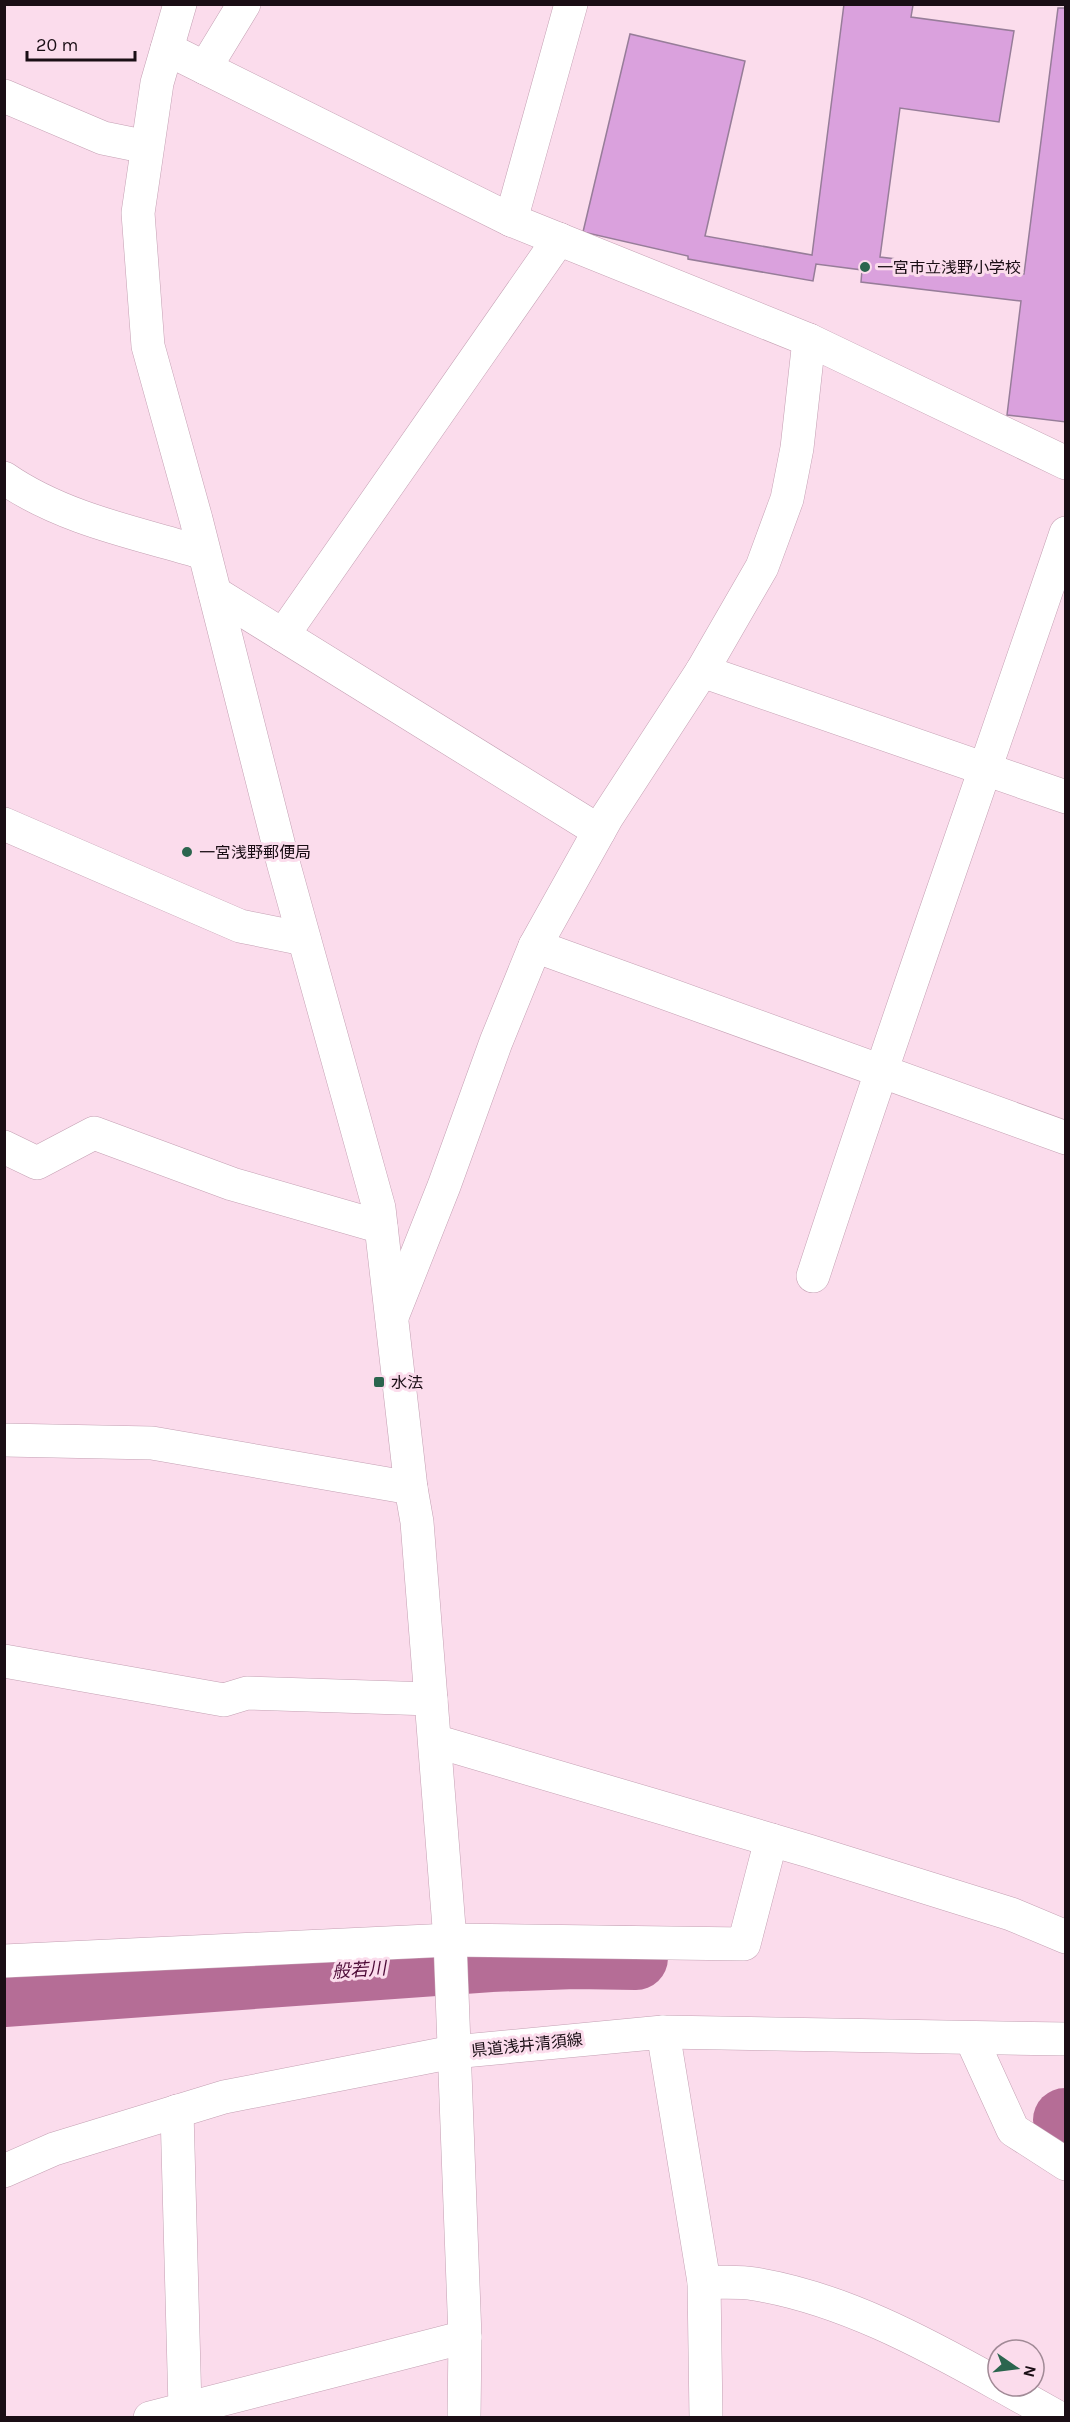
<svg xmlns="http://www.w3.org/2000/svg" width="1070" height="2422" font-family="Karla,'Noto Sans JP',sans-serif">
	<rect width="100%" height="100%" fill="#fbdcec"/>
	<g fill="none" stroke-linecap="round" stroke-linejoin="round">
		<!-- river -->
		<g stroke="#b56d96" stroke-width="64">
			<polyline points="4,1995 491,1960 575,1957 636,1958"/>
			<polyline points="1065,2120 1066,2120"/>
		</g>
	</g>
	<!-- building -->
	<polygon fill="#daa1dd" stroke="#977d99" stroke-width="1.5" points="844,4 913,5 911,17 1014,31 999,122 900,108 880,257 1024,274 1058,8 1066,8 1066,422 1007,415 1021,301 861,282 862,270 816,264 813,281 688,259 688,256 583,232 630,34 745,61 705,236 812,255"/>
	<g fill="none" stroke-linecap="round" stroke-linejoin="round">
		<!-- minor casing -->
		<g stroke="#c4a0b3" stroke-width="34">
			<g id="minor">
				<polyline points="167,49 511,220 809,340 1066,463"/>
				<polyline points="205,68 244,4"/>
				<polyline points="4,96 103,138 147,147"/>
				<polyline points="511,220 571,4"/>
				<path d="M4,478C63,519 137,533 204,553"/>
				<polyline points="215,593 599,831"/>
				<polyline points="283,635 559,239"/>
				<polyline points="702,671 1066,797"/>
				<polyline points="4,824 240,926 304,939"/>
				<polyline points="535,946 1066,1138"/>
				<polyline points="4,1147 37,1163 94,1133 232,1184 381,1227"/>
				<path d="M813,1276C894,1027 982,781 1066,533"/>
				<polyline points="392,1317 444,1186 496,1042 535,946 607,817 702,671 762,567 787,499 797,448 809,340"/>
				<polyline points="4,1440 152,1443 411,1488"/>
				<polyline points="4,1661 224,1700 247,1693 431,1699"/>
				<polyline points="435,1741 809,1851 1011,1914 1066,1937"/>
				<polyline points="4,1961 450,1940 744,1944 771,1840"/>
				<polyline points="663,2032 704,2282 706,2418"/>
				<polyline points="971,2038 1013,2130 1066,2164"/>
				<polyline points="177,2111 185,2408"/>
				<path d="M704,2282C721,2283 739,2281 755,2284C841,2298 923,2342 998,2384"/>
				<polyline points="1002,2386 1059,2418"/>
				<polyline points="150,2418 465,2337"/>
			</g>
		</g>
		<!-- tertiary casing -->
		<g stroke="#c4a0b3" stroke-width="34">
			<polyline id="tertiary" points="180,4 157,83 138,213 148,346 196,519 283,862 379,1208 411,1488 417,1522 450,1940 465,2337 464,2418"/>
		</g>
		<!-- secondary casing -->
		<g stroke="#c4a0b3" stroke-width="34">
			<polyline id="secondary" points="4,2171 54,2149 224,2097 453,2052 663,2032 1066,2039"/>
		</g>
		<!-- minor -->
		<use href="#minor" stroke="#fff" stroke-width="33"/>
		<!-- tertiary -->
		<use href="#tertiary" stroke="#fff" stroke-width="33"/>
		<!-- secondary -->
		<use href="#secondary" stroke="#fff" stroke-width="33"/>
	</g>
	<!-- markers -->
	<g fill="#2b654e" stroke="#fbdcec" stroke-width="2">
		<circle cx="865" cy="267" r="6"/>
		<circle cx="187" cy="852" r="6"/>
		<rect x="373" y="1376" width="12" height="12" rx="3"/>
	</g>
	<g text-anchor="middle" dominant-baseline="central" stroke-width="6" stroke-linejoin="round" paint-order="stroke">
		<!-- poi labels -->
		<g font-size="16" fill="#1a0e15" stroke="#fbdcec" text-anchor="start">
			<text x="877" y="267">一宮市立浅野小学校</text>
			<text x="199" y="852">一宮浅野郵便局</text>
			<text x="391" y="1382">水法</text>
		</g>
		<!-- street labels -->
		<g font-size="16" fill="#1a0e15" stroke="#fbdcec">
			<text transform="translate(527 2045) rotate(-6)">県道浅井清須線</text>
		</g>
		<!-- water labels -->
		<g font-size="18" font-style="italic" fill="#4e0c38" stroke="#fbdcec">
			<text transform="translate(359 1970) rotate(-4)">般若川</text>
		</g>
	</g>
	<!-- border -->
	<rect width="1070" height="2422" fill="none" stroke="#1a0e15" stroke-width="12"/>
	<!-- north arrow -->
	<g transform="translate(1016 2368) rotate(104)"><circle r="28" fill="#fbdcec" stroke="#a18a96" stroke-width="1.5"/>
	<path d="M0-4.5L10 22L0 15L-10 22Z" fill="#2b654e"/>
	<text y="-9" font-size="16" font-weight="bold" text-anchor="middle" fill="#1a0e15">N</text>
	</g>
	<!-- scale -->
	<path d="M27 51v9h108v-9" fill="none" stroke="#1a0e15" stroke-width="3"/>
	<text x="36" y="51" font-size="18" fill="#1a0e15" stroke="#fbdcec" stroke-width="4.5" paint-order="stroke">20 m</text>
</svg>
